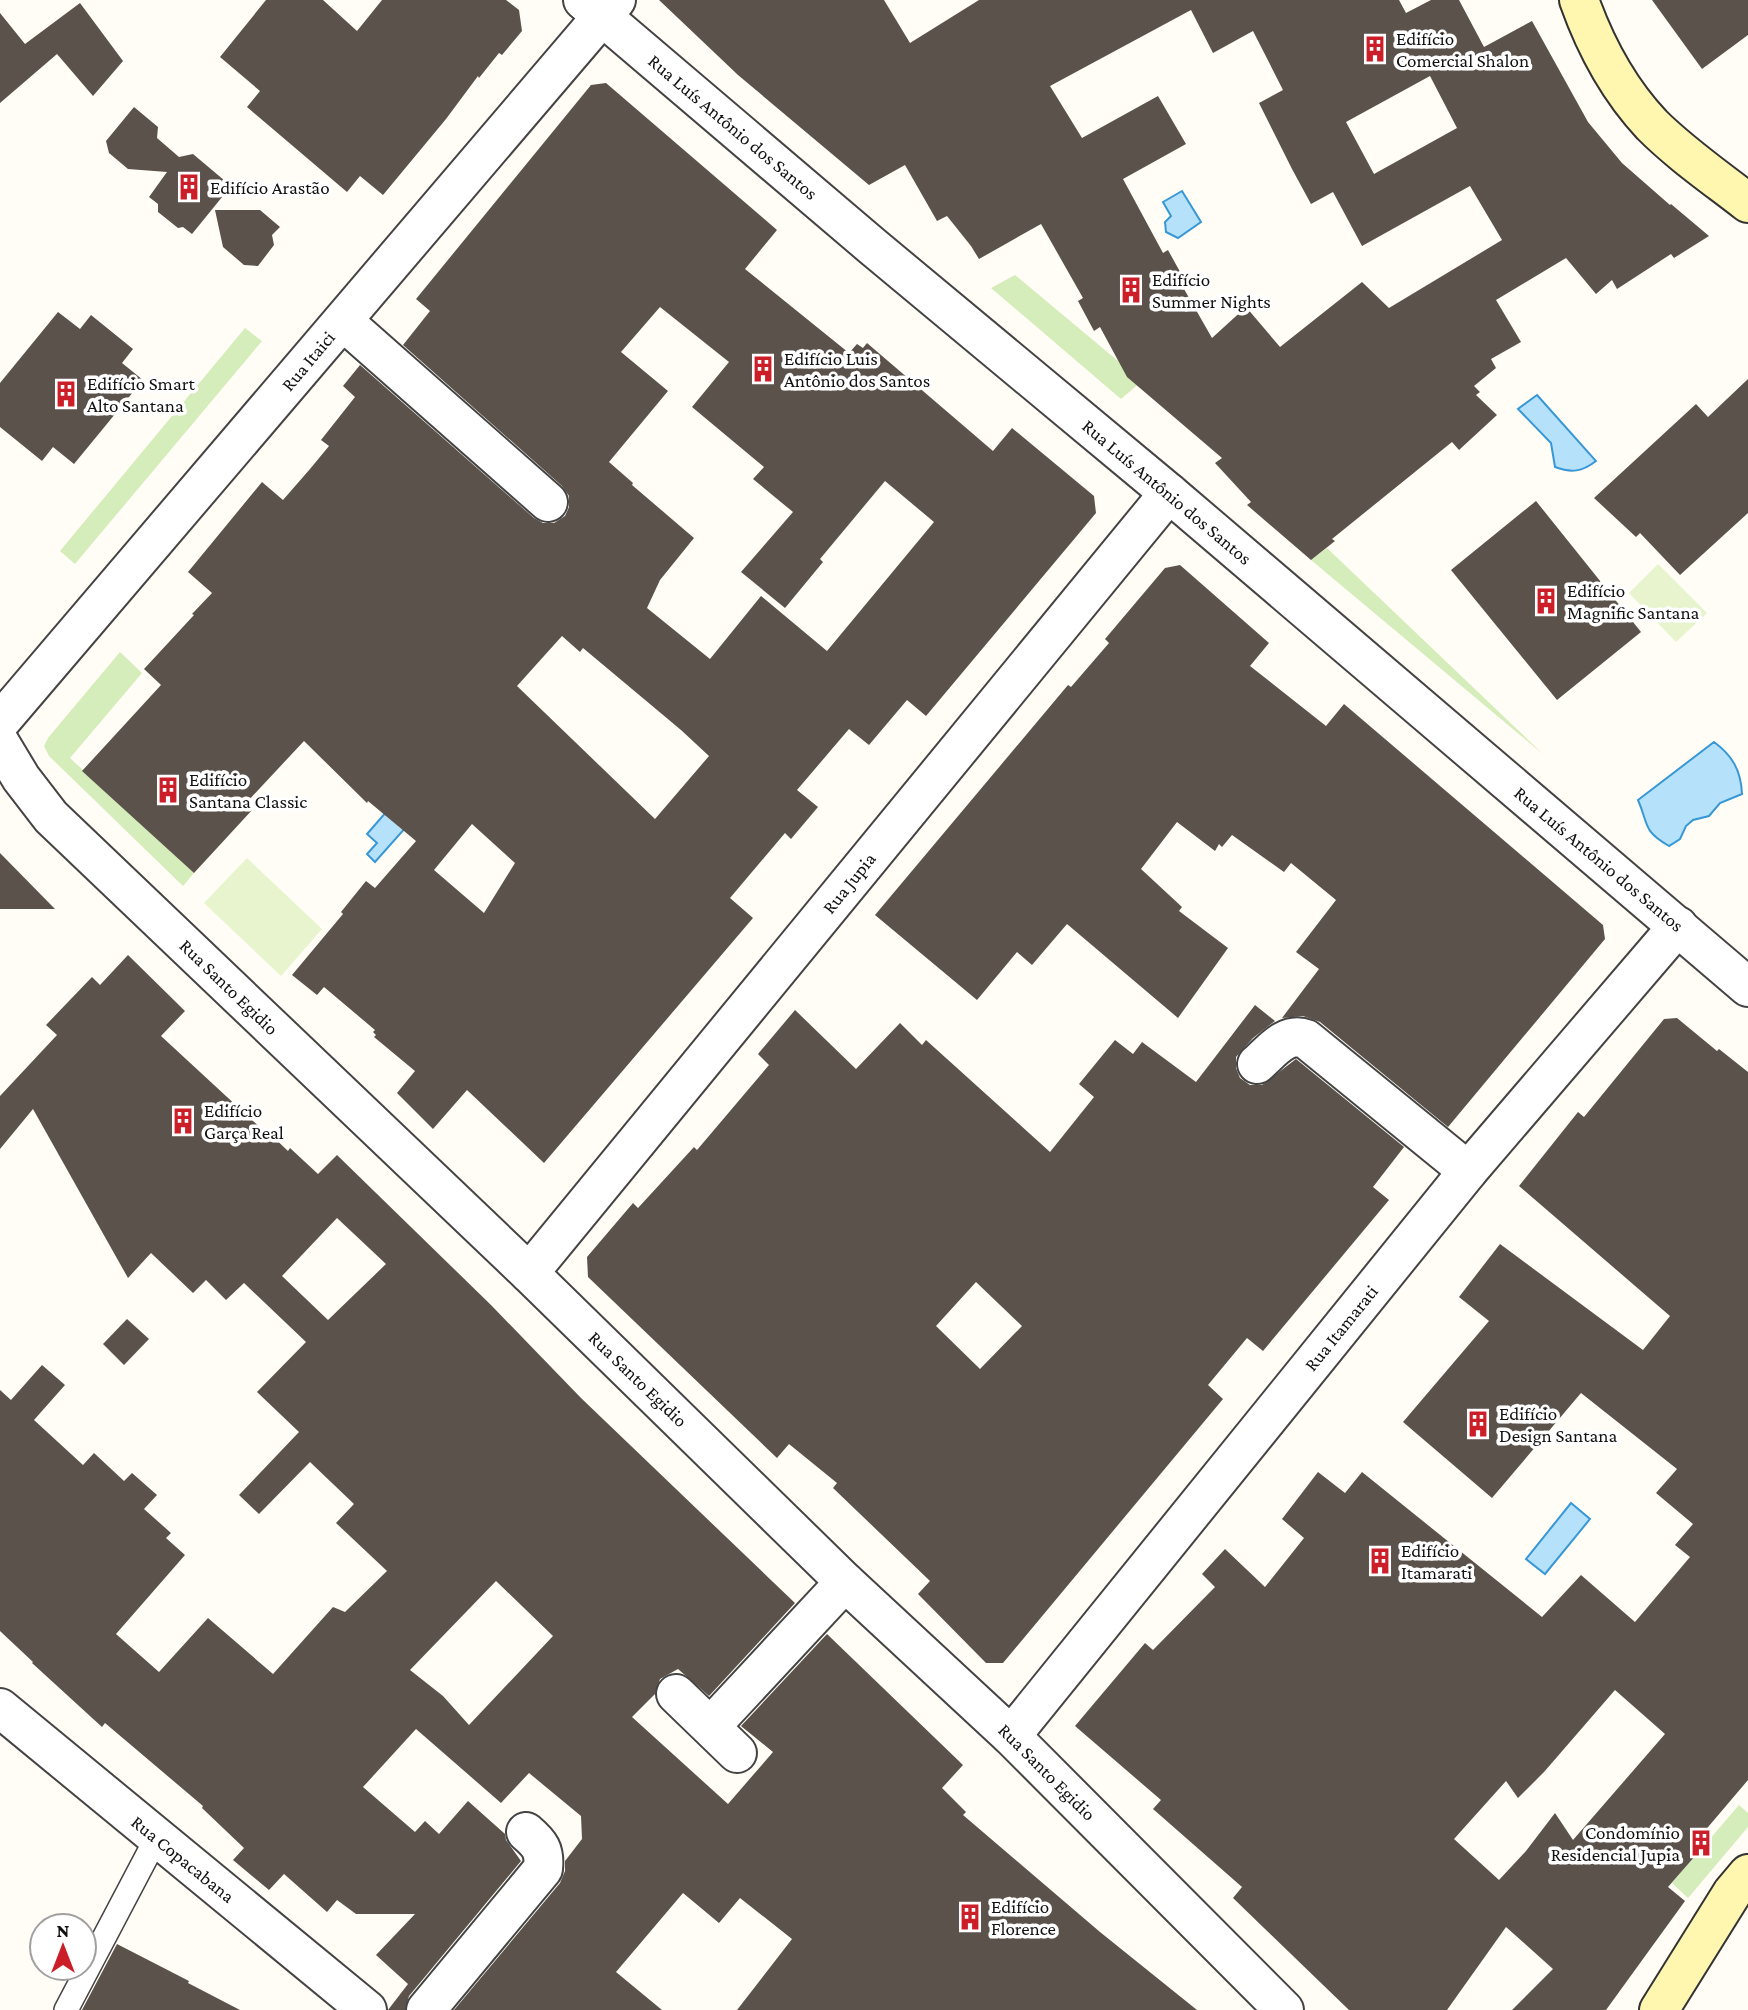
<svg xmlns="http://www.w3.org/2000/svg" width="1748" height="2010" font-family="'Crimson Pro',serif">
	<rect width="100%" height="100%" fill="#fffdf5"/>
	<!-- green -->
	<g fill="#d5edba">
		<polygon points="1015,275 1142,381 1121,399 991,288"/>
		<polygon points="245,328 262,341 75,564 60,551"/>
		<polygon points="1327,548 1544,755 1311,560"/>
		<polygon points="120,652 142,673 70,758 194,873 183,886 49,756 44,746 48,738"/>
		<polygon points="1739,1805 1748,1813 1748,1827 1688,1898 1672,1883"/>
	</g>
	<!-- pitch -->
	<g fill="#e7f4cd">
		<polygon points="1658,564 1707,613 1676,642 1629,593"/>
		<polygon points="247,858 322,929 281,976 204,903"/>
	</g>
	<!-- water -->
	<g fill="#b6e1fa" stroke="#3898d6" stroke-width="2">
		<polygon points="1182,191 1201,222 1178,238 1166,232 1165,222 1171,216 1163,202"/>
		<path d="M1537,395L1596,461C1582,472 1571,473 1555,467L1551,443L1518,409Z"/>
		<path d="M1714,742C1733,756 1741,771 1742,794L1720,803L1709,816L1693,820L1686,826L1680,839L1669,846C1642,830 1649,825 1638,800Z"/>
		<polygon points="394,803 423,808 375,862 367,854 377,843 367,834"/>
		<polygon points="1571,1503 1590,1519 1545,1574 1526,1559"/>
	</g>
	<!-- building -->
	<g fill="#5b524c" fill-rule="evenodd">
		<polygon points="266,0 323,0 357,31 382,0 506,0 519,10 522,31 502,55 499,53 479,78 478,76 446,119 383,195 360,176 347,192 247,107 260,91 220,57"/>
		<path d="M659,0H884L910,43L979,0H1399L1406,13L1431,0H1459L1484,47L1532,21L1588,122L1622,163L1670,205L1671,204L1709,236L1674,258L1671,254L1617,289L1612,280L1596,294L1566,258L1496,300L1521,342L1491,359L1496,368L1474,386L1480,392L1476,395L1497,415L1459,450L1452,442L1332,539L1335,541L1311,560L1247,505L1251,502L1215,463L1222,458L1127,377L1100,327L1094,331L1078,301L1083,298L1041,224L979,259L971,246L947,216L937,221L905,165L869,185L738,75ZM1191,10L1213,53L1253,31L1283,90L1259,103L1292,169L1311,204L1333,192L1362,246L1470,186L1502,240L1389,308L1362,282L1280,347L1246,307L1212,338L1180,282L1184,279L1168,250L1163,253L1123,179L1186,144L1158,96L1082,138L1050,86ZM1430,76L1457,128L1374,174L1346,122Z"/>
		<polygon points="1652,0 1748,0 1748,35 1702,69"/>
		<polygon points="80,3 123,61 93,96 57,54 0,103 0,13 25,44"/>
		<path d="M606,83L777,230L745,269L849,353L857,344L863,348L867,343L993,451L1012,428L1094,496L1096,513L926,716L907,700L869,745L849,729L797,790L818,807L791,839L785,833L730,898L753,918L544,1163L467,1090L433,1129L397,1093L415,1071L374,1037L376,1035L373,1032L375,1030L324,987L317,995L292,975L343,914L341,912L366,881L375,888L416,841L368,801L367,803L304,741L246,803L253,809L194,873L82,771L161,685L144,669L194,615L192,614L212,593L188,572L262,482L283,500L310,469L329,446L321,440L355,397L343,386L360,365L534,518L543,523H554L565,516L569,507V496L562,486L403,345L430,311L416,299L591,85ZM660,307L729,362L692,407L764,467L753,479L793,512L741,572L785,608L823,562L820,559L885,481L934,522L827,651L761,596L710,659L647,608L660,580L694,538L632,485L633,483L609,462L668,391L621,352ZM562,636L580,652L583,648L681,730L709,756L655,819L517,686ZM472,824L515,863L484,913L434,870Z"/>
		<polygon points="134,107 158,127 157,138 179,157 193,154 231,186 192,234 183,227 178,228 158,212 158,204 149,197 167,172 128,169 109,153 106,141"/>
		<polygon points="215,210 260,210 280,227 272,235 274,245 258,266 244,265 223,247"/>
		<polygon points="58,312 80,329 91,315 133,349 122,363 143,380 74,464 53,447 42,461 0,427 0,383"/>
		<polygon points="1748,379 1748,513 1680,575 1640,533 1636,537 1594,498 1696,404 1708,417"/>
		<polygon points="1536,501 1641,632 1557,700 1451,570"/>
		<polygon points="1180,565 1269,643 1250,666 1326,726 1344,704 1603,925 1605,939 1448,1127 1320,1022 1303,1016 1282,1018 1319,969 1296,952 1336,900 1291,863 1284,872 1232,835 1222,847 1219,844 1215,851 1177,822 1141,869 1182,907 1179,911 1228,948 1178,1018 1067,924 1032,965 1017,952 977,1000 875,915 1068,685 1071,687 1109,643 1105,639 1165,568"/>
		<polygon points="0,853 55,909 0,909"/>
		<path d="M128,955L185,1011L161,1036L265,1132L267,1131L288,1151L290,1148L318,1174L337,1155L491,1305L581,1398L795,1603L709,1696L678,1669L660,1679L655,1694L632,1717L728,1804L773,1752L741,1726L827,1634L963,1765L942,1788L966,1812L963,1815L1100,1932L1197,2010H737L792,1939L740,1898L719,1923L683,1893L616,1972L662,2010H454L560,1883L565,1871V1861L582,1839L581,1816L529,1773L501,1803L416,1729L363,1787L415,1832L425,1821L439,1834L468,1801L505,1834L506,1840L521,1861L409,1996L405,2010H388L408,1984L376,1955L415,1914H356L337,1900L327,1912L284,1874L269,1890L233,1860L244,1848L202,1808L203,1806L105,1723L102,1727L32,1663L33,1662L0,1631V1390L11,1400L42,1365L65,1385L34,1420L83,1465L94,1453L124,1481L132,1473L157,1495L144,1509L171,1533L166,1538L185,1555L116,1634L159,1672L208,1618L273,1674L333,1607L345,1612L387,1571L336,1523L354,1504L310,1462L259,1514L239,1495L299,1432L257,1392L306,1342L244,1283L226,1300L206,1280L193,1293L151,1253L128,1278L33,1109L0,1149V1096L57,1035L46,1025L92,977L100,985ZM337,1218L386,1264L328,1320L282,1276ZM496,1581L553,1636L469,1725L443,1696L410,1670Z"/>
		<path d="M1255,1005L1275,1021L1253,1038L1236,1057V1068L1240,1078L1250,1085H1262L1296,1059L1404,1147L1373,1187L1389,1200L1263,1351L1247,1338L1208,1385L1223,1399L1003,1663H986L918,1594L930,1581L833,1488L837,1483L789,1444L777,1458L588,1277L587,1257L633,1203L638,1208L694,1147L697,1150L769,1065L758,1054L795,1010L856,1069L900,1023L922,1045L926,1040L1050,1152L1094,1097L1079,1084L1115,1040L1133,1054L1142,1042L1196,1082ZM976,1282L1022,1326L980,1369L936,1326Z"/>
		<path d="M1677,1018L1717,1051L1719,1049L1748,1072V1780L1703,1833L1710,1839L1668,1887L1685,1901L1606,2010H1512L1553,1969L1506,1927L1447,2010H1349L1233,1898L1242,1887L1153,1809L1161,1800L1075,1726L1145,1643L1153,1650L1215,1587L1202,1574L1225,1549L1265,1587L1304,1538L1282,1519L1318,1472L1345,1493L1362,1472L1542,1617L1581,1575L1635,1622L1690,1557L1675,1545L1693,1524L1656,1493L1677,1469L1581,1393L1492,1498L1403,1422L1489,1321L1459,1297L1500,1244L1643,1350L1670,1316L1519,1186L1578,1112L1584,1117L1664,1019ZM1615,1690L1665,1734L1573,1840L1555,1813L1526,1851L1499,1880L1454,1839L1506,1781L1518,1798L1544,1772Z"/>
		<polygon points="127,1319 149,1339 124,1365 103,1344"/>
		<polygon points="117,1944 189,1981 188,1983 240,2010 82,2010"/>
	</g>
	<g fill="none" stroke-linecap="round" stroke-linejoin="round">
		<!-- service casing -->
		<g stroke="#444" stroke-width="26">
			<polyline id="service" points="66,2010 157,1837"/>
		</g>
		<!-- minor casing -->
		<g stroke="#444" stroke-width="42">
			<g id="minor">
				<polyline points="583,0 872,246 1169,493 1748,987"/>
				<polyline points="343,321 548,502"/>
				<polyline points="0,722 616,0"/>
				<polyline points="0,743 21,778 51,817 529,1273 845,1582 1011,1736 1284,2010"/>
				<path d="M1257,1064C1271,1052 1286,1031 1306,1039L1468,1171"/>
				<polyline points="529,1273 1169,493"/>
				<polyline points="676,1694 737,1753"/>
				<polyline points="0,1708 367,2010"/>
				<polyline points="711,1726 845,1582"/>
				<polyline points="1011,1736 1468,1171 1678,926"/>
				<path d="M426,2010L543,1869C545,1850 540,1844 526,1832"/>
			</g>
		</g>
		<!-- secondary casing -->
		<g stroke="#333" stroke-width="42">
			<g id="secondary">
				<path d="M1579,0C1595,45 1619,90 1652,125C1681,154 1716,178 1748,203"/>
				<polyline points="1659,2010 1732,1893 1748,1874"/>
			</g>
		</g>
		<!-- service -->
		<use href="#service" stroke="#fff" stroke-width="23"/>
		<!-- minor -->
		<use href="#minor" stroke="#fff" stroke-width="38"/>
		<!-- secondary -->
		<use href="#secondary" stroke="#fff6b0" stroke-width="38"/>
	</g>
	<!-- icons -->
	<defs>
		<g id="building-bare" transform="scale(2.1)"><path d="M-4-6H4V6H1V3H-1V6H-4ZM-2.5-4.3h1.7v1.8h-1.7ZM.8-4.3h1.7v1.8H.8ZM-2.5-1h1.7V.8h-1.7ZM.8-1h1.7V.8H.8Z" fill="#cc1e28" stroke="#fff" stroke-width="2.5" paint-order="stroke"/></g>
	</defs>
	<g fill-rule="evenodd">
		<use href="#building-bare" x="1375" y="49"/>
		<use href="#building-bare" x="189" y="187"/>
		<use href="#building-bare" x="1131" y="290"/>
		<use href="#building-bare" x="763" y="369"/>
		<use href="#building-bare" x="66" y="394"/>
		<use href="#building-bare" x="1546" y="601"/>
		<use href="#building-bare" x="168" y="790"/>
		<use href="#building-bare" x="183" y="1121"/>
		<use href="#building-bare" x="1478" y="1424"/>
		<use href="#building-bare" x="1380" y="1561"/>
		<use href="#building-bare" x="1701" y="1843"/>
		<use href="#building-bare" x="970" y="1917"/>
	</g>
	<g text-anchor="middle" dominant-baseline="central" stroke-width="7" stroke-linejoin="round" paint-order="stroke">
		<!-- poi labels -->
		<g font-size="19" fill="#111" stroke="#fff" text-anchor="start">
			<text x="1396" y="38">Edifício<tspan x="1396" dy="22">Comercial Shalon</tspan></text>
			<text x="210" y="187">Edifício Arastão</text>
			<text x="1152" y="279">Edifício<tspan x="1152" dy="22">Summer Nights</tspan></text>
			<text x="784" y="358">Edifício Luis<tspan x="784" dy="22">Antônio dos Santos</tspan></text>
			<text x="87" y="383">Edifício Smart<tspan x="87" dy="22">Alto Santana</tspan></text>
			<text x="1567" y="590">Edifício<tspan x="1567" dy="22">Magnific Santana</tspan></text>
			<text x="189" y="779">Edifício<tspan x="189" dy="22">Santana Classic</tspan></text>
			<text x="204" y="1110">Edifício<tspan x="204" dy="22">Garça Real</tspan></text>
			<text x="1499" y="1413">Edifício<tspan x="1499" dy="22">Design Santana</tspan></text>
			<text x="1401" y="1550">Edifício<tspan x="1401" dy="22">Itamarati</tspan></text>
			<text x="1680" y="1832" text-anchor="end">Condomínio<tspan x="1680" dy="22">Residencial Jupia</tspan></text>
			<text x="991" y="1906">Edifício<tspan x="991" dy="22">Florence</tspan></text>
		</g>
		<!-- street labels -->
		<g font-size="19" fill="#111" stroke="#fff">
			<text transform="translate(733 127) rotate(40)">Rua Luís Antônio dos Santos</text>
			<text transform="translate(308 361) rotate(-50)">Rua Itaici</text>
			<text transform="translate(1167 492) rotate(40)">Rua Luís Antônio dos Santos</text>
			<text transform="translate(1599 859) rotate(40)">Rua Luís Antônio dos Santos</text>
			<text transform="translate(849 883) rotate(-51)">Rua Jupia</text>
			<text transform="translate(229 987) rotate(44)">Rua Santo Egidio</text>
			<text transform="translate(1341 1328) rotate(-51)">Rua Itamarati</text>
			<text transform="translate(638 1379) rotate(44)">Rua Santo Egidio</text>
			<text transform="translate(1047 1772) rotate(45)">Rua Santo Egidio</text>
			<text transform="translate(183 1859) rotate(39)">Rua Copacabana</text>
		</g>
	</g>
	<!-- north arrow -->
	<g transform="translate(63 1947)"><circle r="33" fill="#ffffff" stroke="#a0a0a0" stroke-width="2"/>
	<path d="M0-5L12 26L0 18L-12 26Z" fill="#cc1e28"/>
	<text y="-10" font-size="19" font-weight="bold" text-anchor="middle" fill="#111111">N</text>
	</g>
</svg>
